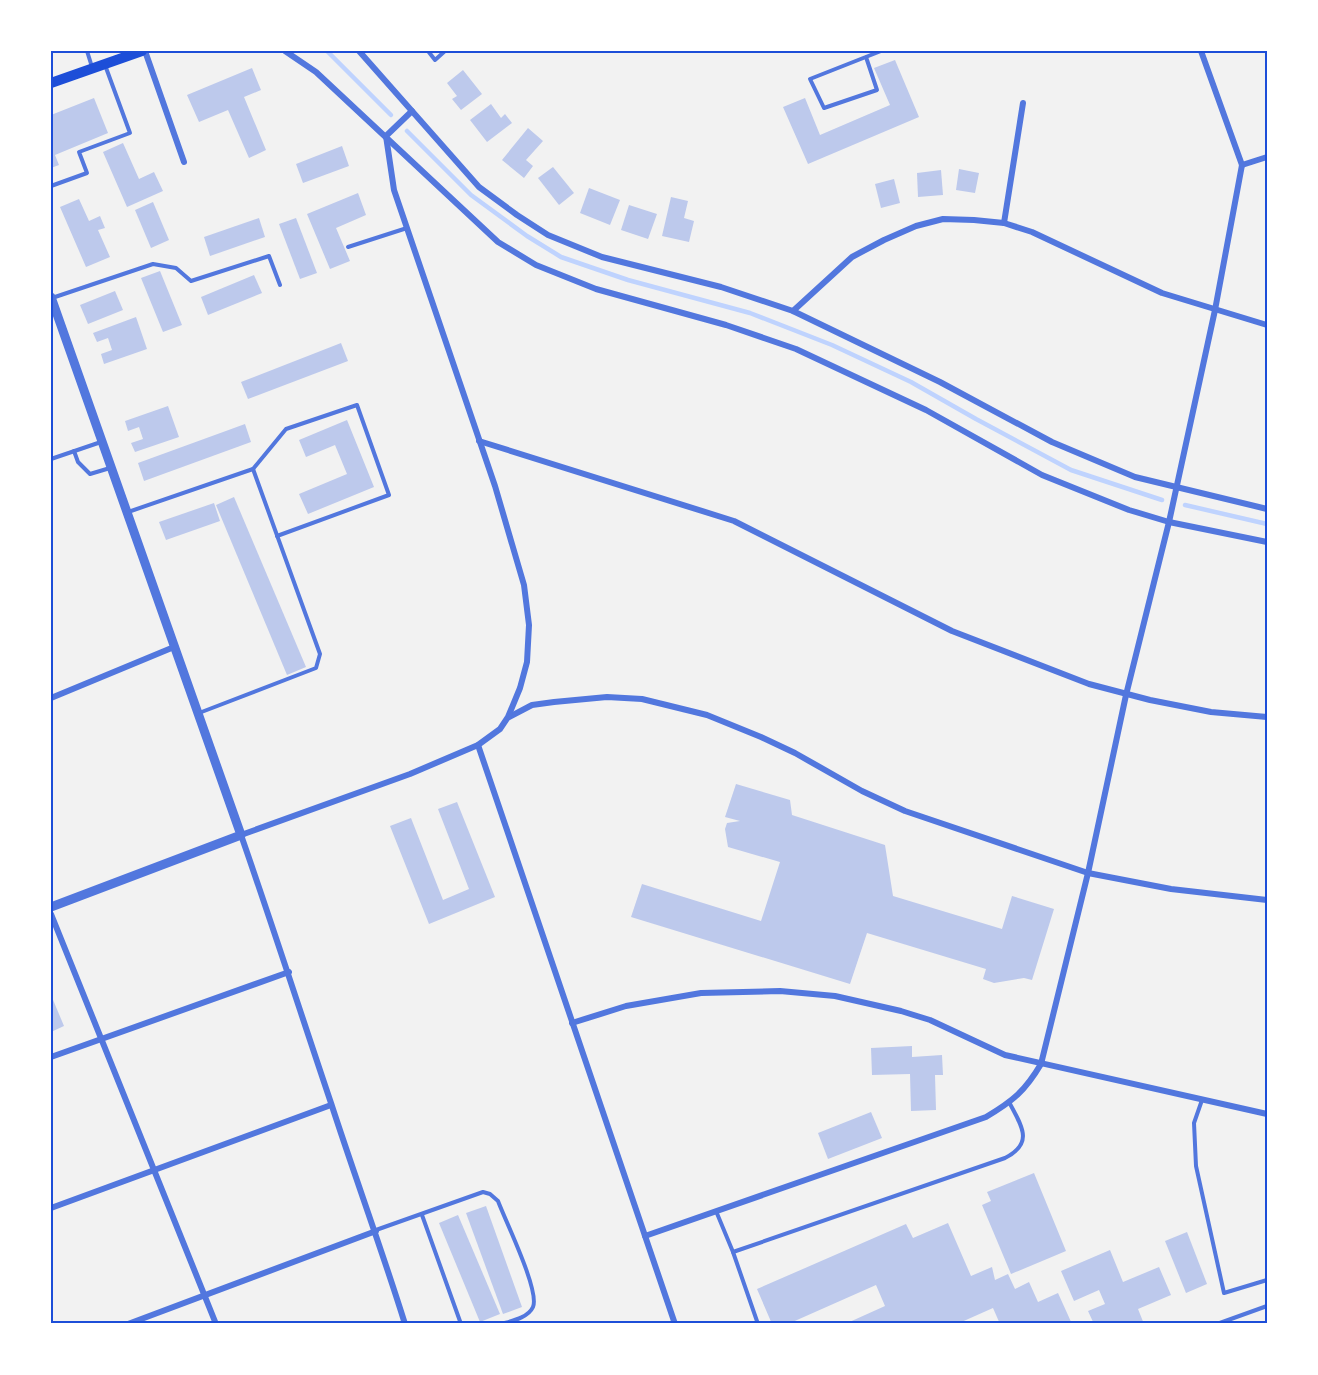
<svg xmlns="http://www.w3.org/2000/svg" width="1318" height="1375" font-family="Poppins,sans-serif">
	<rect width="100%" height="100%" fill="#f2f2f2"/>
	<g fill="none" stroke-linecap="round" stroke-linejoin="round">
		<!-- stream -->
		<g stroke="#bfd3fe" stroke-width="4.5">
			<polyline points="327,51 391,115"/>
			<polyline points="407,131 471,195 527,236 561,257 628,280 750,313 832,345 911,382 976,419 1071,470 1162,500"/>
			<polyline points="1185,505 1267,524"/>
		</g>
	</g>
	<!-- building -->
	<g fill="#bdc9ec">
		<polygon points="895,60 919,117 808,164 783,107 805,98 820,135 890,105 874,68"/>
		<polygon points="252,68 261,90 244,97 266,150 249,158 228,110 199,122 187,95"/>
		<polygon points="463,70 482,94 461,110 452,99 457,96 447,83"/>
		<polygon points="94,98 108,133 55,155 59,165 51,168 51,115"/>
		<polygon points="491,104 501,118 505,114 512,123 487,142 470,120"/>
		<polygon points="528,128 543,141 526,160 533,166 524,178 502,160"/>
		<polygon points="123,143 139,179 154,172 163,191 127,207 103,152"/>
		<polygon points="342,146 349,166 303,183 296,164"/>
		<polygon points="553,167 574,193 559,205 538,178"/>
		<polygon points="959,169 979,173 975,193 956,190"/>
		<polygon points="941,170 943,195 918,197 917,173"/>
		<polygon points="894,179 900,203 881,208 875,184"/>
		<polygon points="589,188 620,200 610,225 580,213"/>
		<polygon points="358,193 366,215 336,228 350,261 330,269 307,214"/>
		<polygon points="671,197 688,201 684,218 694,221 689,242 662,236"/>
		<polygon points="79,199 89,221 100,216 105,228 98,230 110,257 86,267 60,207"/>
		<polygon points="153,202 169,240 151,248 135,210"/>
		<polygon points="629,205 657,214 648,239 621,230"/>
		<polygon points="259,218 265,237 210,256 204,237"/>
		<polygon points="296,218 317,273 300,279 279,224"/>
		<polygon points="160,271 182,325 163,332 141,278"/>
		<polygon points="254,275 262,293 208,315 201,297"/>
		<polygon points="115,291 123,310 88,324 80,305"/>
		<polygon points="136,317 147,349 104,364 101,354 112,350 108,338 97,342 93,333"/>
		<polygon points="341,343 348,361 248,399 241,382"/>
		<polygon points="168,406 179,437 135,452 131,443 143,439 139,427 128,431 125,421"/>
		<polygon points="347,420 374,487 308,514 299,494 347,474 335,445 306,457 299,440"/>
		<polygon points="245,424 251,442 144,481 138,463"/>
		<polygon points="234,497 306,667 287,675 216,505"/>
		<polygon points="214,503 220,521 166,540 159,522"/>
		<polygon points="736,784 790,800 792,815 885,845 893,896 1002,929 1012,896 1054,909 1032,980 1024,978 994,983 983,979 986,969 867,933 850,984 631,917 642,884 761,921 780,862 728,847 725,829 727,823 740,821 725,817"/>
		<polygon points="457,802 495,897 429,924 390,826 411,818 443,900 469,889 438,809"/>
		<polygon points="51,995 64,1026 51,1032"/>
		<polygon points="912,1046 912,1057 942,1055 943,1075 935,1075 936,1110 911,1111 910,1074 872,1075 871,1048"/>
		<polygon points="871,1112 882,1138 828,1159 818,1133"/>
		<polygon points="1034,1173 1066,1251 1011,1274 982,1205 991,1201 987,1192"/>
		<polygon points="486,1206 522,1307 503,1314 466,1213"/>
		<polygon points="458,1215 500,1314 480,1322 439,1223"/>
		<polygon points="948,1223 971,1276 992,1267 995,1280 1008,1274 1015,1289 1029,1282 1038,1302 1058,1293 1072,1324 1000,1324 993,1308 957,1324 845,1324 885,1306 876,1285 788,1324 772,1324 757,1289 906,1224 913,1238"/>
		<polygon points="1187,1232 1207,1284 1186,1293 1165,1241"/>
		<polygon points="1110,1250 1123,1282 1159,1267 1171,1295 1138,1309 1144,1324 1094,1324 1088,1311 1105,1304 1099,1290 1074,1301 1061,1271"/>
	</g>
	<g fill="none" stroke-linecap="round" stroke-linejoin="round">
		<!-- service -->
		<g stroke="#5277de" stroke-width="4">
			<polyline points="87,51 92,67"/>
			<polyline points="428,51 435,60 445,51"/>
			<polyline points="866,57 877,90 824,108 810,79 881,51"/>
			<polyline points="51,186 87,173 79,152 130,133 105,65"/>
			<polyline points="348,247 407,228"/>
			<polyline points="52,298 153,264 176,268 191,281 269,256 280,285"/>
			<polyline points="74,451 78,462 90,474 110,468"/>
			<polyline points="51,459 101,442"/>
			<polyline points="253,469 286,429 357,405 389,495 277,536"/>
			<polyline points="128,512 253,469 320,654 316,668 199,713"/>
			<polyline points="1202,1100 1194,1123 1196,1166 1224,1293 1267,1280"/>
			<polyline points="716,1211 733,1252 758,1324"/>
			<polyline points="422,1215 461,1324"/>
			<path d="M376,1230L483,1192L490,1194L498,1201C505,1220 540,1291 533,1307C528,1318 511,1321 501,1324"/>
			<path d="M733,1252L1005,1158C1035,1143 1021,1125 1009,1102"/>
			<polyline points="1217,1324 1267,1306"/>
		</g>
		<!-- minor -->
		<g stroke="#5277de" stroke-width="6">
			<polyline points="145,51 184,162"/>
			<polyline points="285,51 316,72 498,242 536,265 596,289 726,325 796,349 926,410 1042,475 1129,510 1169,522 1267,542"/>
			<polyline points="359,51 479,187 517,215 548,235 602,257 721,287 793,311 940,382 1052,442 1135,477 1267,509"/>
			<polyline points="1201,51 1242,165"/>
			<polyline points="1242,165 1267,157"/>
			<polyline points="1004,223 1023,103"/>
			<polyline points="793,311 852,257 884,240 916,226 943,219 974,220 1004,223 1032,232 1162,293 1267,325"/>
			<polyline points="479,441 734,521 952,631 1089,684 1150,700 1211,712 1267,717"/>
			<polyline points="51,698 174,647"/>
			<polyline points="509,717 532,705 554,702 607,697 642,699 707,715 761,737 795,753 862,791 905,811 1088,873 1171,889 1267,900"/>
			<polyline points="478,745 675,1324"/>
			<polyline points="51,914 216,1324"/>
			<polyline points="572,1023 626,1006 701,993 780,991 835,996 901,1011 930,1020 1005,1055 1267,1114"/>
			<polyline points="51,1057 289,972"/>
			<polyline points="51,1208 331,1105"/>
			<path d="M645,1236L986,1117C1013,1101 1025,1091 1041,1064L1088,873L1126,695L1169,522L1215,310L1242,165"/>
			<polyline points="128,1324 376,1231"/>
			<path d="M405,1324C382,1250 355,1177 331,1103C301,1014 272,924 241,835L410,774L478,745L500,729L508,717L520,688L527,662L529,625L524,585L495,486L394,190L386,136L412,111"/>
		</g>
		<!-- tertiary -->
		<polyline stroke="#5277de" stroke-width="9" points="51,297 241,835 51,907"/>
		<!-- secondary -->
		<polyline stroke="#1d4ed8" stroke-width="10" points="51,83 142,51"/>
	</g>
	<!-- border -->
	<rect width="1318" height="1375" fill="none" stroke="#ffffff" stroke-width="105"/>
	<rect x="52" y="52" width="1214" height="1270" fill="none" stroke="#1d4ed8" stroke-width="2"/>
</svg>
